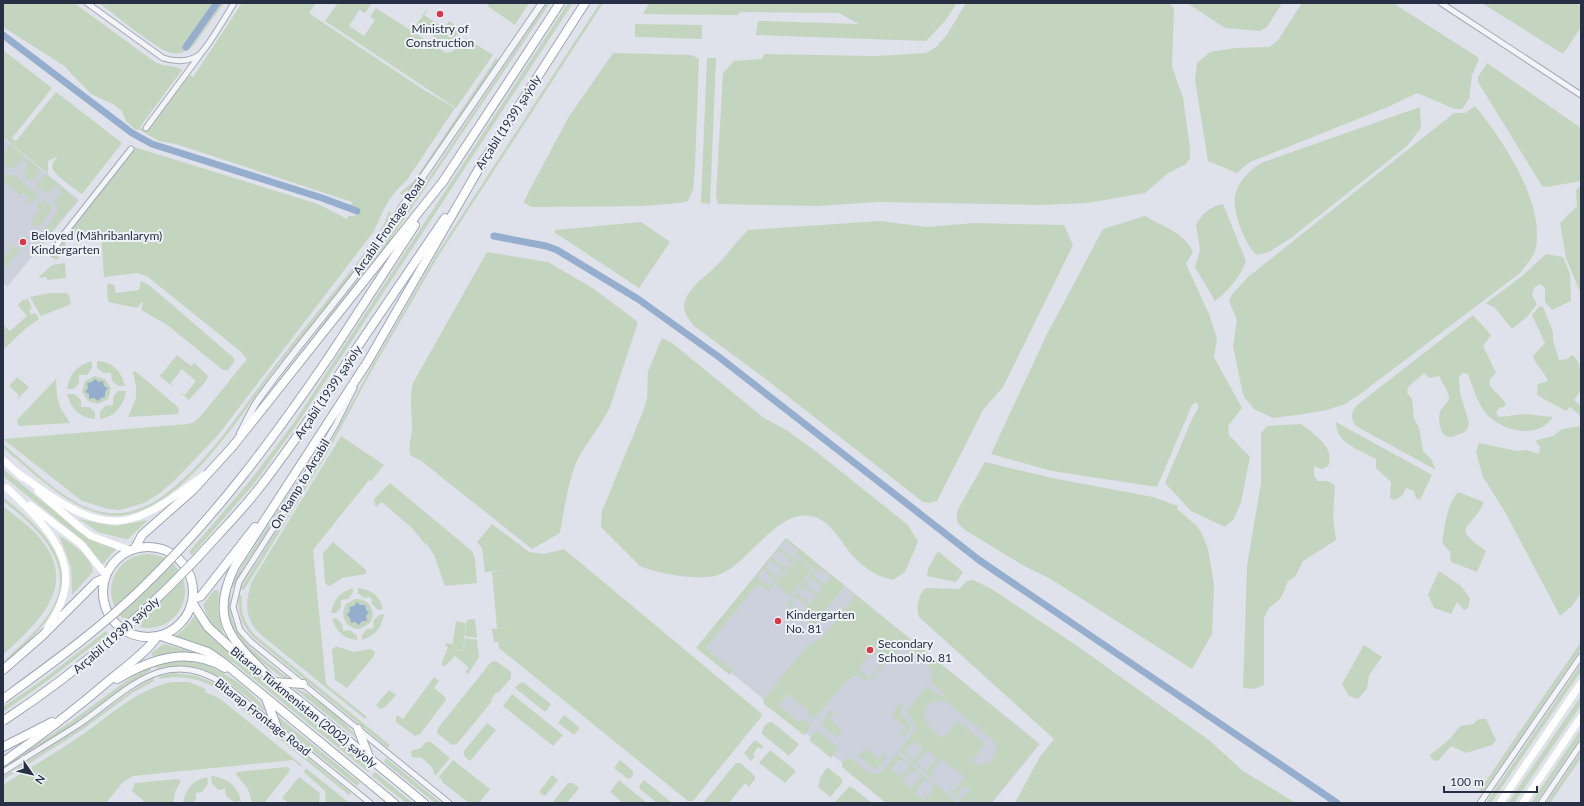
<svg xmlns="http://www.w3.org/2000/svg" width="1584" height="806" font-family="Lato,sans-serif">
	<rect width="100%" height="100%" fill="#dfe2ea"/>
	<!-- built -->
	<g fill="#ccd1dc">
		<polygon points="3,138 79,200 7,287 3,283"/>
		<polygon points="786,538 1040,744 992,803 892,803 698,646"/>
	</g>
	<!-- green -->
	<g fill="#c3d5bf" fill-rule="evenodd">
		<path d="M3,3H74L155,62C164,67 175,65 182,70L140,127L146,132L190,75L193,77L242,3H316L309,13L322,22L424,90L455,108L407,180C387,198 385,208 374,231L218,435L175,480L160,493L144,503L120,510L108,509L82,501L3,439L188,424L194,422L200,417L247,359L240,351L148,277L137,273L104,277L101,230L85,232L81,243L80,237L65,239L66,254L59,255L58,259H53V254L134,147L318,204L347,219L348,216H355L357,208L351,205L352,202L176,144L159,141L138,129L136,130L126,121L121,110L113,104L91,94L63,65L3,27Z"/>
		<path d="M99,3H215L184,46L187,48L220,3H224L194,45C188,51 180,55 171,53C157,50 113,13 99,3Z"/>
		<path d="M338,3L371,4L365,13L359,10L349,26L364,36L375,20L370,17L376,8L446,53C457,52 458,44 466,38L493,55L456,108L325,21Z"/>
		<polygon points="487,3 529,3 515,25 489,7"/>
		<polygon points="547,3 550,3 378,258 267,397 278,381 376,256"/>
		<polygon points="568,3 573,3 296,426 253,485 192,555 189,552 249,482 293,424"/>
		<polygon points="600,3 603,3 439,255 372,370 324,459 244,590 240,589 322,458 370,369 436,255"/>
		<polygon points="649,3 957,3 945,21 926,41 756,35 758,21 859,24 839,13 741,12 737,15 643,14"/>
		<polygon points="966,3 1169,3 1174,8 1172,66 1183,98 1190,148 1190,158 1186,164 1167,174 1145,193 1087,203 1039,205 877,202 818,206 718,204 716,197 723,73 734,61 762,59 764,54 876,56 926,53 936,47 946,36"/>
		<polygon points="1187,3 1282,3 1267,27 1260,31 1225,28"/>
		<polygon points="1302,3 1393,3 1476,56 1479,59 1472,75 1469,99 1462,109 1455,109 1417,93 1388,107 1250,162 1237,173 1208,161 1195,80 1197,63 1210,52 1235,48 1269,47 1278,40"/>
		<polygon points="1482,3 1577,3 1581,7 1581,27 1563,54"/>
		<polygon points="427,9 428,10 424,15 444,28 449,21 461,29 449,46 433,37 436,32 423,23 420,28 416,25"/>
		<polygon points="635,24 702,25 702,39 635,37"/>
		<path d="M3,50L52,88L12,138L16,141L56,92L122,143L82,194C75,189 52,174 52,166C52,163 56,159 58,156L48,161V174L3,137Z"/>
		<polygon points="613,53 692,55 699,59 695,167 693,190 688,201 680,203 643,206 532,207 524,203 525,199 568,118"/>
		<polygon points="496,58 498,60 416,182 402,195 400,193 414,181"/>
		<polygon points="707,58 716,58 710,204 701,203"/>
		<polygon points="1487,63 1581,128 1581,181 1547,187 1542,186 1478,82 1478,77"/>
		<path d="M1475,106C1503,140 1544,201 1536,247C1534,257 1526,265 1520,273L1359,395L1345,404L1327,410L1297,415L1273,418L1254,409L1244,397L1242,390L1233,346L1237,320L1229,301L1233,293L1248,277L1454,113H1465Z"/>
		<path d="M1420,107L1421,128L1407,146L1291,238L1269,252L1257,255C1245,246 1232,211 1235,196C1238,181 1249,171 1261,163Z"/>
		<polygon points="11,144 24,156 14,168 9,168 3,163 3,154"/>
		<polygon points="25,157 41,170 31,182 23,174 28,165 23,159"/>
		<path d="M46,174L77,201L47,237L41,232C49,223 63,212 54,201L61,193L60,190L53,187L47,194L36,186Z"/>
		<polygon points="3,175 15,175 38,195 31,204 27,200 29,198 23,193 20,195 3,180"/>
		<polygon points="1579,187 1581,187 1581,294 1566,258 1560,223 1577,206 1576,191"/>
		<polygon points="43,200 51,206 52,210 37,228 30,223 40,210 37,205"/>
		<path d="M1223,204L1246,261C1241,276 1228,291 1215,301L1195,267L1200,250L1196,225C1203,213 1209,207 1223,204Z"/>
		<path d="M389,211L391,213L383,232L372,248C341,290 307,329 275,369C240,415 174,526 106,515C68,509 32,471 3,448V444C31,467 71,510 108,513C129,515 148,507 164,495C210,461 240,411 274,367C305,326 339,287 370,246L384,224Z"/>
		<path d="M1145,216C1162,226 1185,233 1193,252L1186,264L1209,314L1217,338L1214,357L1242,408L1228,426L1229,435L1250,457L1241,502L1234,519L1225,527L1191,511L1165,483L1192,419L1199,406L1196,402L1192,405L1157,487L1052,471L991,454L1046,336L1103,229Z"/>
		<path d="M880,221L927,227L975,223L1064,225L1073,245L1003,387L983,410L937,501L929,503L923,502L767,380L694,326C688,318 682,311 685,301C690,286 709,274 719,263C729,253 737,240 748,230Z"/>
		<polygon points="641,222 670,242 639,288 554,232 556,230"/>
		<polygon points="14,245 20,250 3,270 3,254 5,256"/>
		<path d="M487,252L548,262L594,289L638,322L610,407C602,424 590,438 580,455C569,474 564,511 560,533L532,549L420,460L411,456C407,447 412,437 412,428C412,412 409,398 413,383Z"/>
		<polygon points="1546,254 1563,257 1570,274 1571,301 1552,310 1545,302 1545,288 1540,284 1534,288 1532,295 1537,304 1527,317 1512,329 1495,308 1486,303 1521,277"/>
		<polygon points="65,263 66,278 47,280 47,277 38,278 52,265"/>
		<polygon points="141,281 149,285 234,358 234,362 228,370 223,370 166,324 141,310 143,303 141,302 138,308 108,302 107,286 109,283 114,285 116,293 139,290"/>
		<polygon points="50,293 67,293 69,295 71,304 41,316 30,297"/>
		<polygon points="28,299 32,308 29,310 31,315 35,313 39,319 25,329 3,350 3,325 10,331 27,316 18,305 23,300"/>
		<path d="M1540,306L1543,307L1553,332V340L1559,360L1567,359L1572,355C1581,361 1584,378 1581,389C1580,392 1576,397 1574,400L1581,406V416L1570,407L1566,411L1537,395L1538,384L1548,381C1544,371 1536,366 1533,356L1545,343L1532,315Z"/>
		<path d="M1473,315L1491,335L1483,346L1496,373L1490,379V386L1506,403L1504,407L1499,408L1496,413L1499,417L1524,414L1553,417C1537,441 1499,431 1484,411C1476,399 1473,387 1468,374L1463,373L1459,377L1460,393L1469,423C1468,429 1466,432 1460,434C1457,435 1453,437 1451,437C1439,438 1438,419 1440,412C1442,406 1450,402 1449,396C1447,390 1442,382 1439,376L1429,378L1424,373L1408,387L1407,393L1412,399L1414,419L1419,427L1423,451L1431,459L1436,470L1356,426C1350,418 1351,412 1357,405Z"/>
		<path d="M662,338L672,343L764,418L788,431L818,453L908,525L918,542L905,572L893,580C877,577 863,567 852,555C840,541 831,520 811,516C775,509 747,568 715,576C696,580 658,574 640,566L601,527L602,511L644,409L647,398L648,371Z"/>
		<polygon points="177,355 191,366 194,363 208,376 206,381 189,400 179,392 185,395 196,381 182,369 171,383 173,387 160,376"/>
		<path d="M92,361V368L87,375H79V383L74,389H67C69,375 77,365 92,361Z"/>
		<path d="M97,361C112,361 122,372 125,386H118L112,381L111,373H103L97,368Z"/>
		<polygon points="135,371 178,407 179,410 178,414 128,417 136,398 136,386 133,372"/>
		<polygon points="95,376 105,379 111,388 108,399 98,404 88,401 82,392 85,381"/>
		<polygon points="17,377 29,387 17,400 19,395 9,386"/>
		<polygon points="56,379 57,397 61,409 70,423 19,426 17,422 18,419"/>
		<path d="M118,391H126C124,405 115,417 100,419V412L105,406L113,405V397Z"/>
		<path d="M74,394L81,400V407H89L95,412V419C80,418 71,409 67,394Z"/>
		<path d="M1336,422L1432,475L1420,500L1416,498L1414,491L1406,488L1402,496L1395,500L1390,498L1391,482L1376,468V459C1360,450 1335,443 1336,422Z"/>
		<path d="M1301,424C1314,434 1336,448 1328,466L1322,469L1314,466V476L1318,481H1327L1335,485L1333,517L1336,540L1303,561L1295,577L1288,581L1281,598L1269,608L1264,618V685L1254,689L1243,688L1247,566L1261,483V433L1267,426Z"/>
		<polygon points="1581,426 1581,593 1572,606 1560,616 1505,512 1483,477 1476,452 1479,443 1517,451 1526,450 1539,454 1540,447 1536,442 1537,440 1553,436 1562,429"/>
		<path d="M341,436L384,465L371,481L369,480L313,550L326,684L367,717L365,719L260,634C244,618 245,601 252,581Z"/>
		<path d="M985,462L1052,478L1153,497L1178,506L1177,509L1196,525L1202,534L1208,549L1214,584L1212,634L1192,669L1049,578L1024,566L965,530C957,523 955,520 958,509Z"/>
		<polygon points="3,469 80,532 99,543 117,548 102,565 86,543 3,476"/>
		<polygon points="302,474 303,476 243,568 233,588 230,587 241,567"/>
		<polygon points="390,483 472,551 475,559 477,583 445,586 434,555 426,543 425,544 412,528 383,503 381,502 376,507 375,506 374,499"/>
		<path d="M1458,492L1484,502C1471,531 1449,525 1486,551L1477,572L1451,562L1450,552L1442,543C1445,526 1446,506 1458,492Z"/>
		<path d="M3,497C40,527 85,566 50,616C37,635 19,650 3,665V662C18,647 36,633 48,615C81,567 39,529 3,501Z"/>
		<path d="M3,506C15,516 28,525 38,536C81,584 39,622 3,655Z"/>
		<polygon points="79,519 115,526 148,520 128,539 125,539 98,532"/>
		<polygon points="492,524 529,552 544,554 564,549 762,714 761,717 693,801 688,801 499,648 498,642 494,642 492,629 510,627 497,628 492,572 507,570 485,572 482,548 477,542"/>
		<path d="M59,535C71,544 91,555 93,571L91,574L72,595L71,567Z"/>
		<polygon points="786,538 845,586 813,626 786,605 791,599 793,601 790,604 802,613 808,606 796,597 794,599 792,598 798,590 800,591 798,594 810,604 816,596 804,587 802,590 799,588 806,580 808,582 806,585 817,594 823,587 812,578 809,580 807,579 814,571 816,572 814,576 825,585 831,577 820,568 817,571 795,553 798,550 786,541 780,548 792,558 794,555 796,556 790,564 788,563 790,560 778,550 772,558 784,567 786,564 788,566 782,574 780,572 782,569 770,560 765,567 776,577 779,574 781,575 774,584 772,582 774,579 763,569 757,577 768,586 771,583 773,585 768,591 761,585 755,587 706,648 733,670 730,675 696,648"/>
		<polygon points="333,542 366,570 366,574 342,578 330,586 327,585 325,582 323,553"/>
		<polygon points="938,551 963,572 956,582 927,576 928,569"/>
		<circle cx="148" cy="591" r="37"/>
		<polygon points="798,558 812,569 790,596 776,585"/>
		<polygon points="1439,571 1461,586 1470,598 1468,608 1464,610 1457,602 1451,614 1434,608 1428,595"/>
		<path d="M973,580L990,588L1076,645L1210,741L1243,771L1296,803H1015L1039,758L1054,739L919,617C916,608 918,598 923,590L927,588L959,589L967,581Z"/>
		<path d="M353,588V592L348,599L341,600V607L336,613H331C333,600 340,592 353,588Z"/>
		<path d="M358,588C371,589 380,596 383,609L378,610L372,604L371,597L364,598L358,593Z"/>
		<polygon points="214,590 219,591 218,613 224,637 209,621 203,605"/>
		<path d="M851,591L1039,744L991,803H963L959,799L961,797L963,798L970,790L964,785L957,793L959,795L957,798L949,791L951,789L954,791L965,778L942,759L931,772L934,776L932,778L921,769L923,768L927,771L937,758L927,750L917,763L921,766L920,768L909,759L910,757L914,760L923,749L913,741L904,752L908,756L907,757L899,751L916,729C917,720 908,719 907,711L927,686L940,696L948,698L930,682C939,668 917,654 905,648L899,649L892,656H890L886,660L887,662L870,681H868L884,661L872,651L858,669L868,677L866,680L857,675L849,678L815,718L808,715L809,711L787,694L784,701L779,704V706L799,722L804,720L809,724V729L804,735L764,704L763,700L807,646L821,639L854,596L850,592ZM942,700L949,704L991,738L995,744L996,751L991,761L981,765L971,761L985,744L957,721L943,738C937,734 930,729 926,723C919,711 930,699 942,700Z"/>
		<path d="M228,593H231C223,635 261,656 289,679C279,677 272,669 263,663C238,642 225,627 228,593Z"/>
		<path d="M239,595L242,596C240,611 245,625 256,636L390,745L388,748L254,638C242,626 237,612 239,595Z"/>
		<path d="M355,599C369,598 377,611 370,623L360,629C346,629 339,616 346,604Z"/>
		<polygon points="196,614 201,624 213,639 371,768 368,772 234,663 206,647 174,637 186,627"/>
		<path d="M384,614C382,627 375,636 362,640V635L367,629L374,628L373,621L379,615Z"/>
		<path d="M336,618L342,624L343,631L350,630L357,636V640C344,639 336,631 332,619Z"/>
		<polygon points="475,619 477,638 465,636 467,620"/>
		<polygon points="456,621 466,623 463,650 452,649 463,651 465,638 477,640 479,657 468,674 465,672 469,668 455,656 445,666 441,665 448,647 445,646 446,643 452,644 452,647"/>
		<polygon points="106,631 108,634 47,681 3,712 3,707 45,678"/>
		<polygon points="1581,642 1581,649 1483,792 1479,791"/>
		<polygon points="164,644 194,652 194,654 176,653 153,656 151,653"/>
		<polygon points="1364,645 1382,657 1369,675 1367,689 1358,699 1349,696 1342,684"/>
		<polygon points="336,646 354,652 371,649 375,652 374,656 347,688 335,680 332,650"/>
		<path d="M183,660C193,662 204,663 213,668C230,675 259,696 266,712C230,684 206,657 157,669L155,664Z"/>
		<polygon points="496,661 511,672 511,678 498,693 496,692 491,700 492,701 457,744 452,745 437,733 438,728 491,662"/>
		<polygon points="1581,664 1581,671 1491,803 1486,803"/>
		<polygon points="149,667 151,670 131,682 72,725 3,769 3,767 70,722 129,679"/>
		<path d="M174,673L197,676L218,685L351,793L349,795L216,688C198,678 180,675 159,679V676Z"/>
		<polygon points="434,677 439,681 434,688 445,697 446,700 420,734 415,736 396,722 396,717 397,715 403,719"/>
		<polygon points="153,678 154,681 132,693 82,730 3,780 3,777 82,727 131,691"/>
		<path d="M173,682H189L206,689L205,692L219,698L302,765L300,766L293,760L133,776L123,782L106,803H3V785C31,767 59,751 86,732C113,713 139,688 173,682Z"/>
		<polygon points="523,682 551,704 546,711 544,711 515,688 519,684"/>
		<path d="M294,688C309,691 350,724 356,738Z"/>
		<polygon points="389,690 396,695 385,707 381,709 376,705"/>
		<polygon points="512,694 563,735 553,746 503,706"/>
		<polygon points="1581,696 1581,705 1514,803 1508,803"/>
		<polygon points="900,704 903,706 900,713 911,726 904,737 900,734 906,727 891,715"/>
		<polygon points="831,710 834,713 829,719 843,731 837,738 821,724"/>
		<polygon points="275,714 360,783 357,786 282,726"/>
		<polygon points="564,715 580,728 574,735 558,723"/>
		<polygon points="1479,719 1486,719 1496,740 1492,745 1466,753 1451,746 1438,761 1433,760 1430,755 1450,739 1460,726 1473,724"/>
		<path d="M772,722L799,744L789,756L762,734C761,729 766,722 772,722Z"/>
		<polygon points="487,723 496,730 470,761 464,756 464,751"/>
		<polygon points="1581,729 1581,737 1536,803 1531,803"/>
		<polygon points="819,732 838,748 831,758 809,740 814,733"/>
		<polygon points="755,740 763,746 761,749 758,747 753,754 755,756 751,761 744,753"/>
		<polygon points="426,742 431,742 450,758 435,776 432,767 422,758 412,757 411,751 421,748"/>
		<polygon points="865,748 879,760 884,753 888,756 878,767 874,768 858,756"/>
		<polygon points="770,750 796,771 785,783 759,763"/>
		<polygon points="1581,752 1581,758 1550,803 1546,803"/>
		<polygon points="897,754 905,760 903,762 899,759 891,769 900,777 909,767 905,763 907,761 917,770 916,772 912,769 902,781 911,789 922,777 918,773 919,772 930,781 929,782 925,779 914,793 924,800 935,787 931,784 932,782 955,800 952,803 886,803 842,767 842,763 849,757 869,773 877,775 883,771"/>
		<polygon points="386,758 441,803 435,803 384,762"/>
		<polygon points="453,760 490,789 479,803 469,803 442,782 442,779 438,778"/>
		<polygon points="620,760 633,771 633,775 630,779 627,778 614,768"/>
		<polygon points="736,763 740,763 755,776 755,779 749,787 745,783 729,803 703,803"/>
		<polygon points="287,767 290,769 289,772 264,803 252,803 248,789 236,774 237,772"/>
		<polygon points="827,767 842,779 842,783 830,797 818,787 820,778"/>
		<polygon points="306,768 349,803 326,803 325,791 306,774 304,772"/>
		<polygon points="375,772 413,803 406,803 372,776"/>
		<polygon points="552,775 558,780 546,795 544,796 539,792"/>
		<path d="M211,776C226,777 238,786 241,801L234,802L226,796L225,789L219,790L212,784Z"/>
		<path d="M207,777L208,784L202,792L196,793V799L193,803H183C185,789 193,780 207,777Z"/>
		<polygon points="299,777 320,793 319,803 289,803 282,798"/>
		<polygon points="177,779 181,781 175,792 173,803 146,803 132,791 135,783"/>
		<polygon points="619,780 647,803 623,803 610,792"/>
		<polygon points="644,780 671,802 672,803 657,803 640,789 639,786"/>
		<polygon points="568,783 573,783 579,788 567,803 552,803"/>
		<polygon points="849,787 853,788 872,803 835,802"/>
	</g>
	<!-- water -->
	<g fill="#95aece">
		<polygon points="95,379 99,382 103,381 104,386 108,388 105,392 105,397 101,398 98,401 94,398 89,399 89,394 85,392 88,388 87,383 92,382"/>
		<polygon points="357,602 360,605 365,605 366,610 369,612 366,616 367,621 362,621 359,625 355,622 351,623 350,618 347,615 350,611 349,607 354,606"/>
	</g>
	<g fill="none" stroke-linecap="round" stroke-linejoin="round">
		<!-- canal -->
		<g stroke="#95aece" stroke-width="7">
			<polyline points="3,35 132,133 152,144 322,198 357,211"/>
			<polyline points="186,47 217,3"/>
			<polyline points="494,236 546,246 557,250 638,299 719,357 979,560 1337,803"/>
		</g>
		<!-- minor casing -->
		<g stroke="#a4a9b5" stroke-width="7">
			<g id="minor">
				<path d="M87,3L163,58C175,62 189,62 199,55C206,50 228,13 234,3"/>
				<polyline points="1441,3 1581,95"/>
				<polyline points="146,128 200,55"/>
				<polyline points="52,253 64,234 131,149"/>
				<polyline points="354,388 336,424 294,496 239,582 233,607 240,630 251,642 449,803"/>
				<path d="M3,772C28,756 53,741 78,725C125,693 165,643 225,685L370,803"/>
				<polyline points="1480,803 1581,656"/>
				<polyline points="1541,803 1581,744"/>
			</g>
		</g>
		<!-- tertiary casing -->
		<g stroke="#a4a9b5" stroke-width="8">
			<path id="tertiary" d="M240,433C247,421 252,407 261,396C307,332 362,275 402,207L542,3"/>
		</g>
		<!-- primary casing -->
		<g stroke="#9da6b7" stroke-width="10">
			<g id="primary">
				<polyline points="483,162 585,3"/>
				<polyline points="442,183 560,3"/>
				<polyline points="331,354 415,225"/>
				<polyline points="350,358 445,218"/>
				<circle cx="148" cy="592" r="45"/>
				<polyline points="135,548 142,535 193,490 233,446 445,179"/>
				<polyline points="194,599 201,596 205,591 255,527"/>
				<polyline points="193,604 208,627 233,650 250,663"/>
				<polyline points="161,636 208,652 224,663 394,803"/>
				<polyline points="3,670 42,636 96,582 105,578"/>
				<path d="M117,679C151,659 188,646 225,668"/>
				<polyline points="274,681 311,710 424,803"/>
				<path d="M303,684L274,682C236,643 206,624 235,566L368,361L485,158"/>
				<polyline points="266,698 276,725"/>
				<polyline points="358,729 369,757"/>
				<polyline points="3,747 52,722"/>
				<path d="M3,762C41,736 77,708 112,678C128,665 145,653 157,637"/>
			</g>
		</g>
		<!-- minor -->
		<use href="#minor" stroke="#f2f4f8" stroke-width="5"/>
		<!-- tertiary -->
		<use href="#tertiary" stroke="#f2f4f8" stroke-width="6"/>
		<!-- secondary -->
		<g stroke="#fff" stroke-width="7">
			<polyline points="3,460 22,477"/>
			<path d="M19,474C49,494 90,530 130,519C157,512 181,491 204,475"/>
			<path d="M7,488C36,516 79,554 62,599C59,610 52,619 47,629"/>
			<polyline points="38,491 78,526 91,536 129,550"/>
			<polyline points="30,505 81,544 106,575"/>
			<polyline points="1500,803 1581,683"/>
			<polyline points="1523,803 1581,717"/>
		</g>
		<!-- primary -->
		<use href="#primary" stroke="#fff" stroke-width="8"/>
		<!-- primary-bridge casing -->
		<g stroke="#9da6b7" stroke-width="10" stroke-linecap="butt">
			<g id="primary-bridge">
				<path d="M3,699C51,664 100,629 143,587C217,515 273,439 331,354"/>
				<path d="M3,721C84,668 156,605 220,533C232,520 245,506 256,492C290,449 320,404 350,358"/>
			</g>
		</g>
		<!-- primary-bridge -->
		<use href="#primary-bridge" stroke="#fff" stroke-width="8"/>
	</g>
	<!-- markers -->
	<g fill="#dd3546" stroke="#eef2f7" stroke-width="1.5">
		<circle cx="440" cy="14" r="4"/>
		<circle cx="23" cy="242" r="4"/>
		<circle cx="778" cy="621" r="4"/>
		<circle cx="870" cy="650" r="4"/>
	</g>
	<g text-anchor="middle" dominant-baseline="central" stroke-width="4" stroke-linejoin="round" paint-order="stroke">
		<!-- poi labels -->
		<g font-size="12" fill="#262f43" stroke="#eef2f7" text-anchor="start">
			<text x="440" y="28" text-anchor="middle">Ministry of<tspan x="440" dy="14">Construction</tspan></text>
			<text x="31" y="235">Beloved (Mähribanlarym)<tspan x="31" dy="14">Kindergarten</tspan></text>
			<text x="786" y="614">Kindergarten<tspan x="786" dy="14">No. 81</tspan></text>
			<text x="878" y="643">Secondary<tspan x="878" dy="14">School No. 81</tspan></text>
		</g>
		<!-- street labels -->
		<g font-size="12" fill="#262f43" stroke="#eef2f7">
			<text transform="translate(508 122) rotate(-57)">Arçabil (1939) şaýoly</text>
			<text transform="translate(389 226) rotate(-55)">Arcabil Frontage Road</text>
			<text transform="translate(328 392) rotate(-56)">Arçabil (1939) şaýoly</text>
			<text transform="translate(300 484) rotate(-59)">On Ramp to Arcabil</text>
			<text transform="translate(116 635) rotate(-41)">Arçabil (1939) şaýoly</text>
			<text transform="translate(304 707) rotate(39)">Bitarap Türkmenistan (2002) şaýoly</text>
			<text transform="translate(263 717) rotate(38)">Bitarap Frontage Road</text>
		</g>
	</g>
	<!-- border -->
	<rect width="1584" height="806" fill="none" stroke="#262f43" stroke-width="8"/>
	<!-- north arrow -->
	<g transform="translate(32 774) rotate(124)" stroke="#eef2f7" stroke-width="3" paint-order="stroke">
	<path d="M0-3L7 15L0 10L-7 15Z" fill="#262f43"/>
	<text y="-6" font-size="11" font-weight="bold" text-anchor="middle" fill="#262f43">N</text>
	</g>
	<!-- scale -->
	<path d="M1444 786v6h93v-6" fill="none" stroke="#262f43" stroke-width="2"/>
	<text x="1450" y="786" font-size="12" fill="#262f43" stroke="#eef2f7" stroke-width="3" paint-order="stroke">100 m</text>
</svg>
